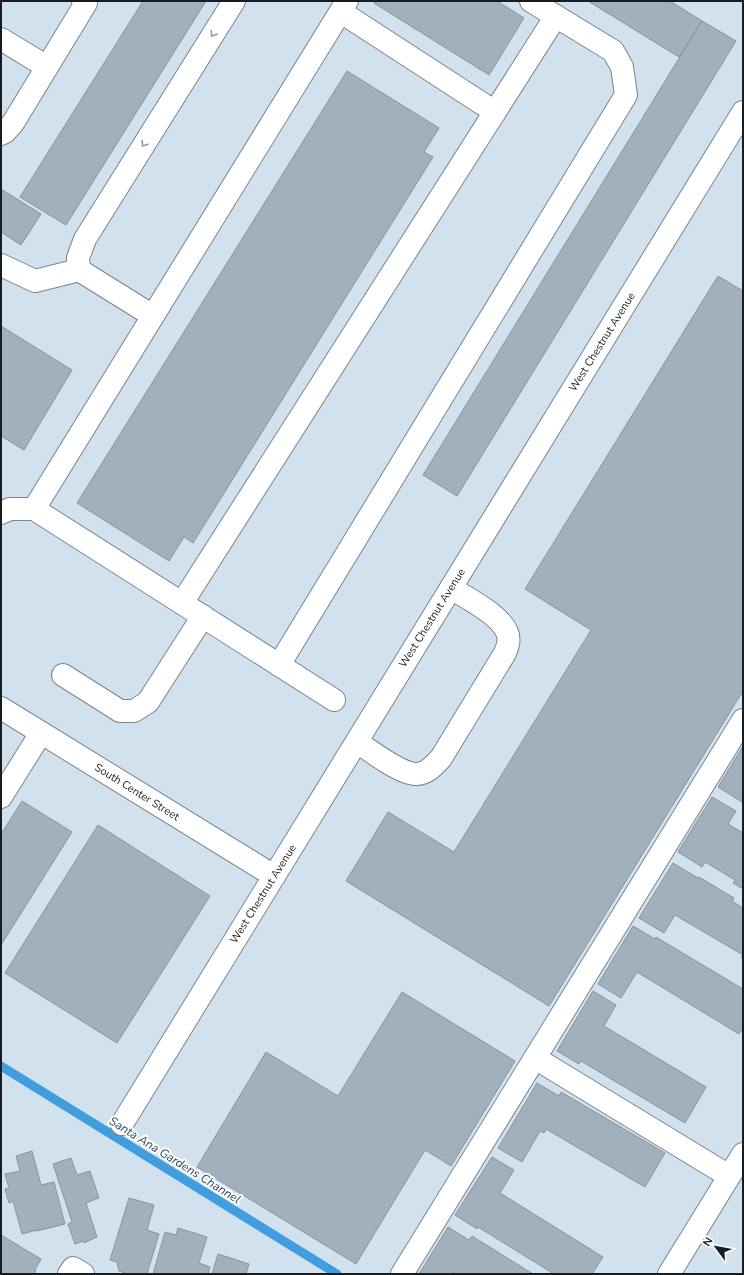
<svg xmlns="http://www.w3.org/2000/svg" width="744" height="1275" font-family="'Nunito Sans',sans-serif">
	<rect width="100%" height="100%" fill="#d2e1ee"/>
	<g fill="none" stroke-linecap="round" stroke-linejoin="round">
		<!-- stream -->
		<polyline stroke="#419ddd" stroke-width="9" points="1,1066 337,1274"/>
	</g>
	<!-- building -->
	<g fill="#a2b0bc" stroke="#86949f">
		<polygon points="143,1 206,1 66,225 20,197"/>
		<polygon points="375,1 497,1 524,18 489,75 374,3"/>
		<polygon points="588,1 670,1 702,21 679,57"/>
		<polygon points="702,21 736,41 457,496 423,475"/>
		<polygon points="347,71 439,128 424,152 433,157 193,543 184,537 169,561 77,503"/>
		<polygon points="1,189 41,214 21,245 1,232"/>
		<polygon points="718,276 743,291 743,691 549,1006 346,881 388,812 454,852 591,630 525,589"/>
		<polygon points="1,326 72,370 24,450 1,436"/>
		<polygon points="743,746 743,800 742,802 718,787"/>
		<polygon points="712,797 736,811 728,824 743,833 743,889 733,883 735,880 705,862 702,867 678,852"/>
		<polygon points="22,801 72,832 1,945 1,834"/>
		<polygon points="98,825 210,896 117,1043 5,973"/>
		<polygon points="673,863 698,878 699,877 734,898 732,901 743,908 743,958 741,957 743,955 675,915 664,933 639,918"/>
		<polygon points="633,926 655,939 656,937 743,989 743,1027 739,1034 637,972 621,998 598,984"/>
		<polygon points="593,991 616,1005 604,1026 706,1087 685,1123 581,1061 579,1064 557,1051"/>
		<polygon points="402,992 515,1061 451,1166 425,1150 356,1264 197,1167 266,1052 338,1096"/>
		<polygon points="537,1083 559,1096 561,1092 665,1153 645,1187 546,1129 544,1133 540,1131 522,1162 498,1148"/>
		<polygon points="32,1151 41,1185 54,1182 65,1224 37,1231 37,1230 22,1234 13,1201 9,1203 5,1189 9,1188 5,1174 20,1171 16,1156"/>
		<polygon points="492,1157 514,1170 500,1193 603,1257 592,1274 554,1274 478,1227 477,1229 455,1215"/>
		<polygon points="71,1158 77,1175 90,1171 99,1198 86,1203 97,1237 84,1243 83,1241 75,1244 68,1224 72,1222 53,1164"/>
		<polygon points="129,1198 154,1205 147,1230 159,1234 147,1274 128,1274 119,1271 117,1262 110,1260"/>
		<polygon points="448,1227 469,1240 472,1236 533,1274 456,1274 453,1272 452,1274 419,1274"/>
		<polygon points="178,1228 207,1237 199,1263 210,1267 208,1274 153,1274 165,1232 176,1235"/>
		<polygon points="1,1235 41,1259 35,1270 36,1271 34,1274 1,1274"/>
		<polygon points="218,1254 249,1264 246,1274 212,1274"/>
	</g>
	<g fill="none" stroke-linecap="round" stroke-linejoin="round">
		<!-- minor casing -->
		<g stroke="#788691" stroke-width="24">
			<g id="minor">
				<polyline points="341,12 495,112"/>
				<polyline points="1,39 47,67"/>
				<polyline points="1,134 5,132 13,123 86,3 83,1"/>
				<polyline points="1,265 35,281 79,270 153,316"/>
				<polyline points="79,270 78,258 85,239 234,1"/>
				<polyline points="34,509 347,1"/>
				<polyline points="1,513 10,509 34,509 334,700"/>
				<polyline points="182,603 556,16"/>
				<polyline points="279,665 626,95 622,67 613,51 531,1"/>
				<polyline points="63,675 120,711 134,711 148,702 203,616"/>
				<polyline points="1,708 274,876"/>
				<path d="M357,742C371,751 399,773 415,774C425,775 434,766 441,758L505,653C508,646 510,640 507,632C499,614 468,599 451,588"/>
				<polyline points="1,797 41,733"/>
				<polyline points="535,1058 729,1176"/>
				<polyline points="122,1124 743,112"/>
				<polyline points="69,1274 73,1268 83,1274"/>
				<polyline points="402,1274 743,720"/>
				<polyline points="669,1274 743,1154"/>
			</g>
		</g>
		<!-- minor -->
		<use href="#minor" stroke="#fff" stroke-width="22"/>
	</g>
	<!-- one-way arrows -->
	<defs><path id="oneway-chevron" d="M-2-3.5L2.5 0L-2 3.5" fill="none" stroke-width="1.6" stroke-linecap="round" stroke-linejoin="round"/></defs>
	<g stroke="#97999b">
		<use href="#oneway-chevron" transform="translate(213 34) rotate(122)"/>
		<use href="#oneway-chevron" transform="translate(144 144) rotate(122)"/>
	</g>
	<g text-anchor="middle" dominant-baseline="central" stroke-width="4" stroke-linejoin="round" paint-order="stroke">
		<!-- street labels -->
		<g font-size="11" fill="#171c20" stroke="#fff">
			<text transform="translate(602 342) rotate(-58)">West Chestnut Avenue</text>
			<text transform="translate(432 618) rotate(-58)">West Chestnut Avenue</text>
			<text transform="translate(137 792) rotate(32)">South Center Street</text>
			<text transform="translate(263 894) rotate(-58)">West Chestnut Avenue</text>
		</g>
		<!-- water labels -->
		<g font-size="12" font-style="italic" fill="#1a3f5b" stroke="#fff">
			<text transform="translate(175 1160) rotate(32)">Santa Ana Gardens Channel</text>
		</g>
	</g>
	<!-- border -->
	<rect width="744" height="1275" fill="none" stroke="#171c20" stroke-width="4"/>
	<!-- north arrow -->
	<g transform="translate(716 1247) rotate(302)" stroke="#ffffff" stroke-width="3" paint-order="stroke">
	<path d="M0-3L7 15L0 10L-7 15Z" fill="#171c20"/>
	<text y="-6" font-size="11" font-weight="bold" text-anchor="middle" fill="#171c20">N</text>
	</g>
</svg>
